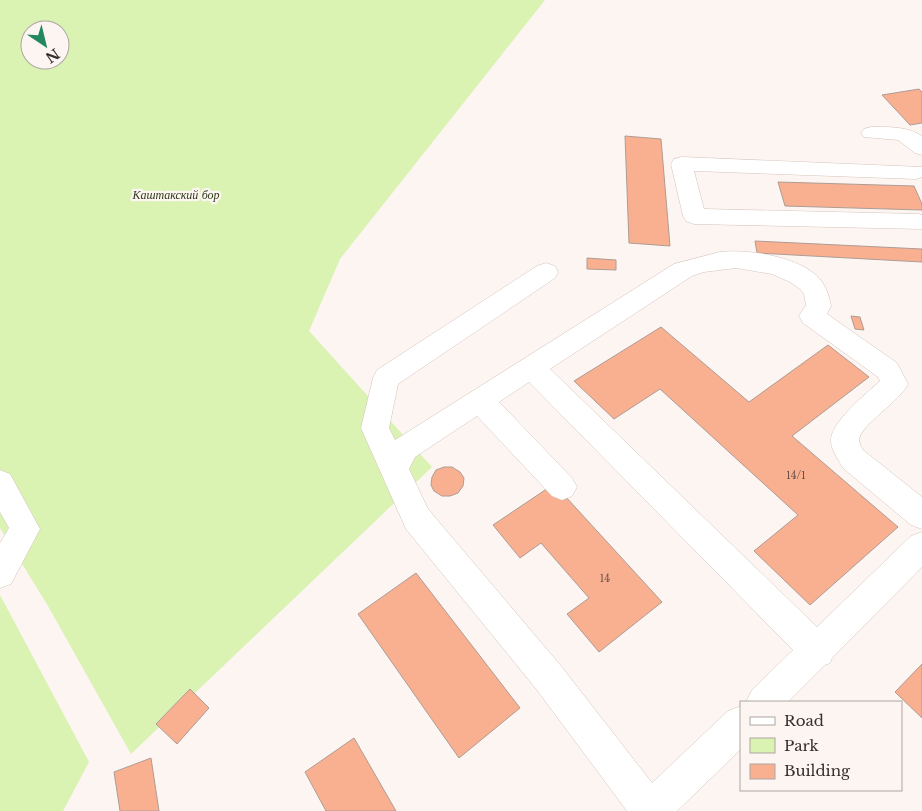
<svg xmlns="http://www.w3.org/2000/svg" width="922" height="811" font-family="'Libre Baskerville',serif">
	<rect width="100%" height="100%" fill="#fcf5f1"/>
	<!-- green -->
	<g fill="#daf2b2" fill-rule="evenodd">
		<path d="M0,0H545L340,259L309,331L432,467L131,754L48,606L0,528ZM30,30H60V60H30Z"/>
		<polygon points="0,595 89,762 63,811 0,811"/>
	</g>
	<!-- building -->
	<g fill="#f9b091" stroke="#ae9c94">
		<polygon points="919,89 922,92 922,123 910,125 882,95"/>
		<polygon points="625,136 661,139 670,246 629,243"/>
		<polygon points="778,182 914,186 922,204 922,210 785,206"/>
		<polygon points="755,241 922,249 922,262 757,253"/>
		<polygon points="587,258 616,260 616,270 587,269"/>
		<polygon points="851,316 860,317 864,330 855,329"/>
		<polygon points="661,327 749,402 828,345 869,377 792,436 898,527 810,605 754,551 798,515 660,389 614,419 574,381"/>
		<polygon points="444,467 452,467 460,472 464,478 463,486 458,493 450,496 442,496 434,491 431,485 432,477 436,470"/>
		<polygon points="554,484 662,602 599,652 567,614 589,598 541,543 520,558 493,525"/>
		<polygon points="416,573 520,708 459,758 358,614"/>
		<polygon points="922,664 922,718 895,692"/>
		<polygon points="190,689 209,708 177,744 156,724"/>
		<polygon points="354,738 396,811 326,811 305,772"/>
		<polygon points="151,758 159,811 120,811 114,772"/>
	</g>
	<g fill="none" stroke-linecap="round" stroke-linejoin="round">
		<!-- minor casing -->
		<g stroke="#d5c2bb" stroke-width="1">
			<g id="minor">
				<path d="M871,127C888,127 907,126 922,136V155L915,153L898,140L864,137L861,133L864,129Z"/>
				<polygon points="682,157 922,167 922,177 916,179 694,171 704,209 919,214 922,215 922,229 694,224 686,221 683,216 671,164 674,159"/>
				<path d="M720,252C748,249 794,256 816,275C825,283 829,295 831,306L827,314L897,363L908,384C900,401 862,424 859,439C859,443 861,447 863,450L922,497V529L911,525L843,468C839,461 832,451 831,442C829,423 867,393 880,381L878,377L803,323L799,316L806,305L804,294L800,289L790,282L772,274L736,268L704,272L692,276L550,369L817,627L911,536L922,532V567L832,658L830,663L825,665L788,702H746L752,690L793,650L529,382L499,402L572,478L577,487L572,496L562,500L552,496L477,416L415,457L409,469L428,509L561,666L652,783L728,711L741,706V749L677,811H627L537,690L406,529L361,428L373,378L377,370L537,266L546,263L555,266L558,272L555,278L398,384L389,428L395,440L674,264Z"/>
				<polygon points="0,470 10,474 40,529 11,584 0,588 0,543 9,528 0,512"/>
			</g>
		</g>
		<!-- minor -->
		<use href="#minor" fill="#fff" fill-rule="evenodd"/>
	</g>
	<g text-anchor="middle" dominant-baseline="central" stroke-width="4.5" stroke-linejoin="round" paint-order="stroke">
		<!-- number labels -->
		<g font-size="10" fill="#674f45">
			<text x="796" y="475">14/1</text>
			<text x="605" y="578">14</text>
		</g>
		<!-- park labels -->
		<g font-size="12" font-style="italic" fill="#2e3b16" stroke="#fcf5f1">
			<text x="176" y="194">Каштакский бор</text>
		</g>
	</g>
	<!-- legend -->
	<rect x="740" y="701" width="162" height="90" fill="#fcf5f1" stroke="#ada6a2"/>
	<rect x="750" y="717" width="25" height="8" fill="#ffffff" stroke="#ada6a2"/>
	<text x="784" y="726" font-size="15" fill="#362f2c">Road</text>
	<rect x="750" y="738" width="25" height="15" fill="#daf2b2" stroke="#ada6a2"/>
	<text x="784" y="751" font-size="15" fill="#362f2c">Park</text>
	<rect x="750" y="764" width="25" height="15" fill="#f9b091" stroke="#ada6a2"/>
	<text x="784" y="776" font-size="15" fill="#362f2c">Building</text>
	<!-- north arrow -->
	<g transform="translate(45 45) rotate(145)"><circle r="24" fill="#fcf5f1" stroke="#ada6a2"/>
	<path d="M0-4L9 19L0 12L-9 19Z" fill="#238862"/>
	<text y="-8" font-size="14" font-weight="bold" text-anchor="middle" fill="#362f2c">N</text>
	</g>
</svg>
